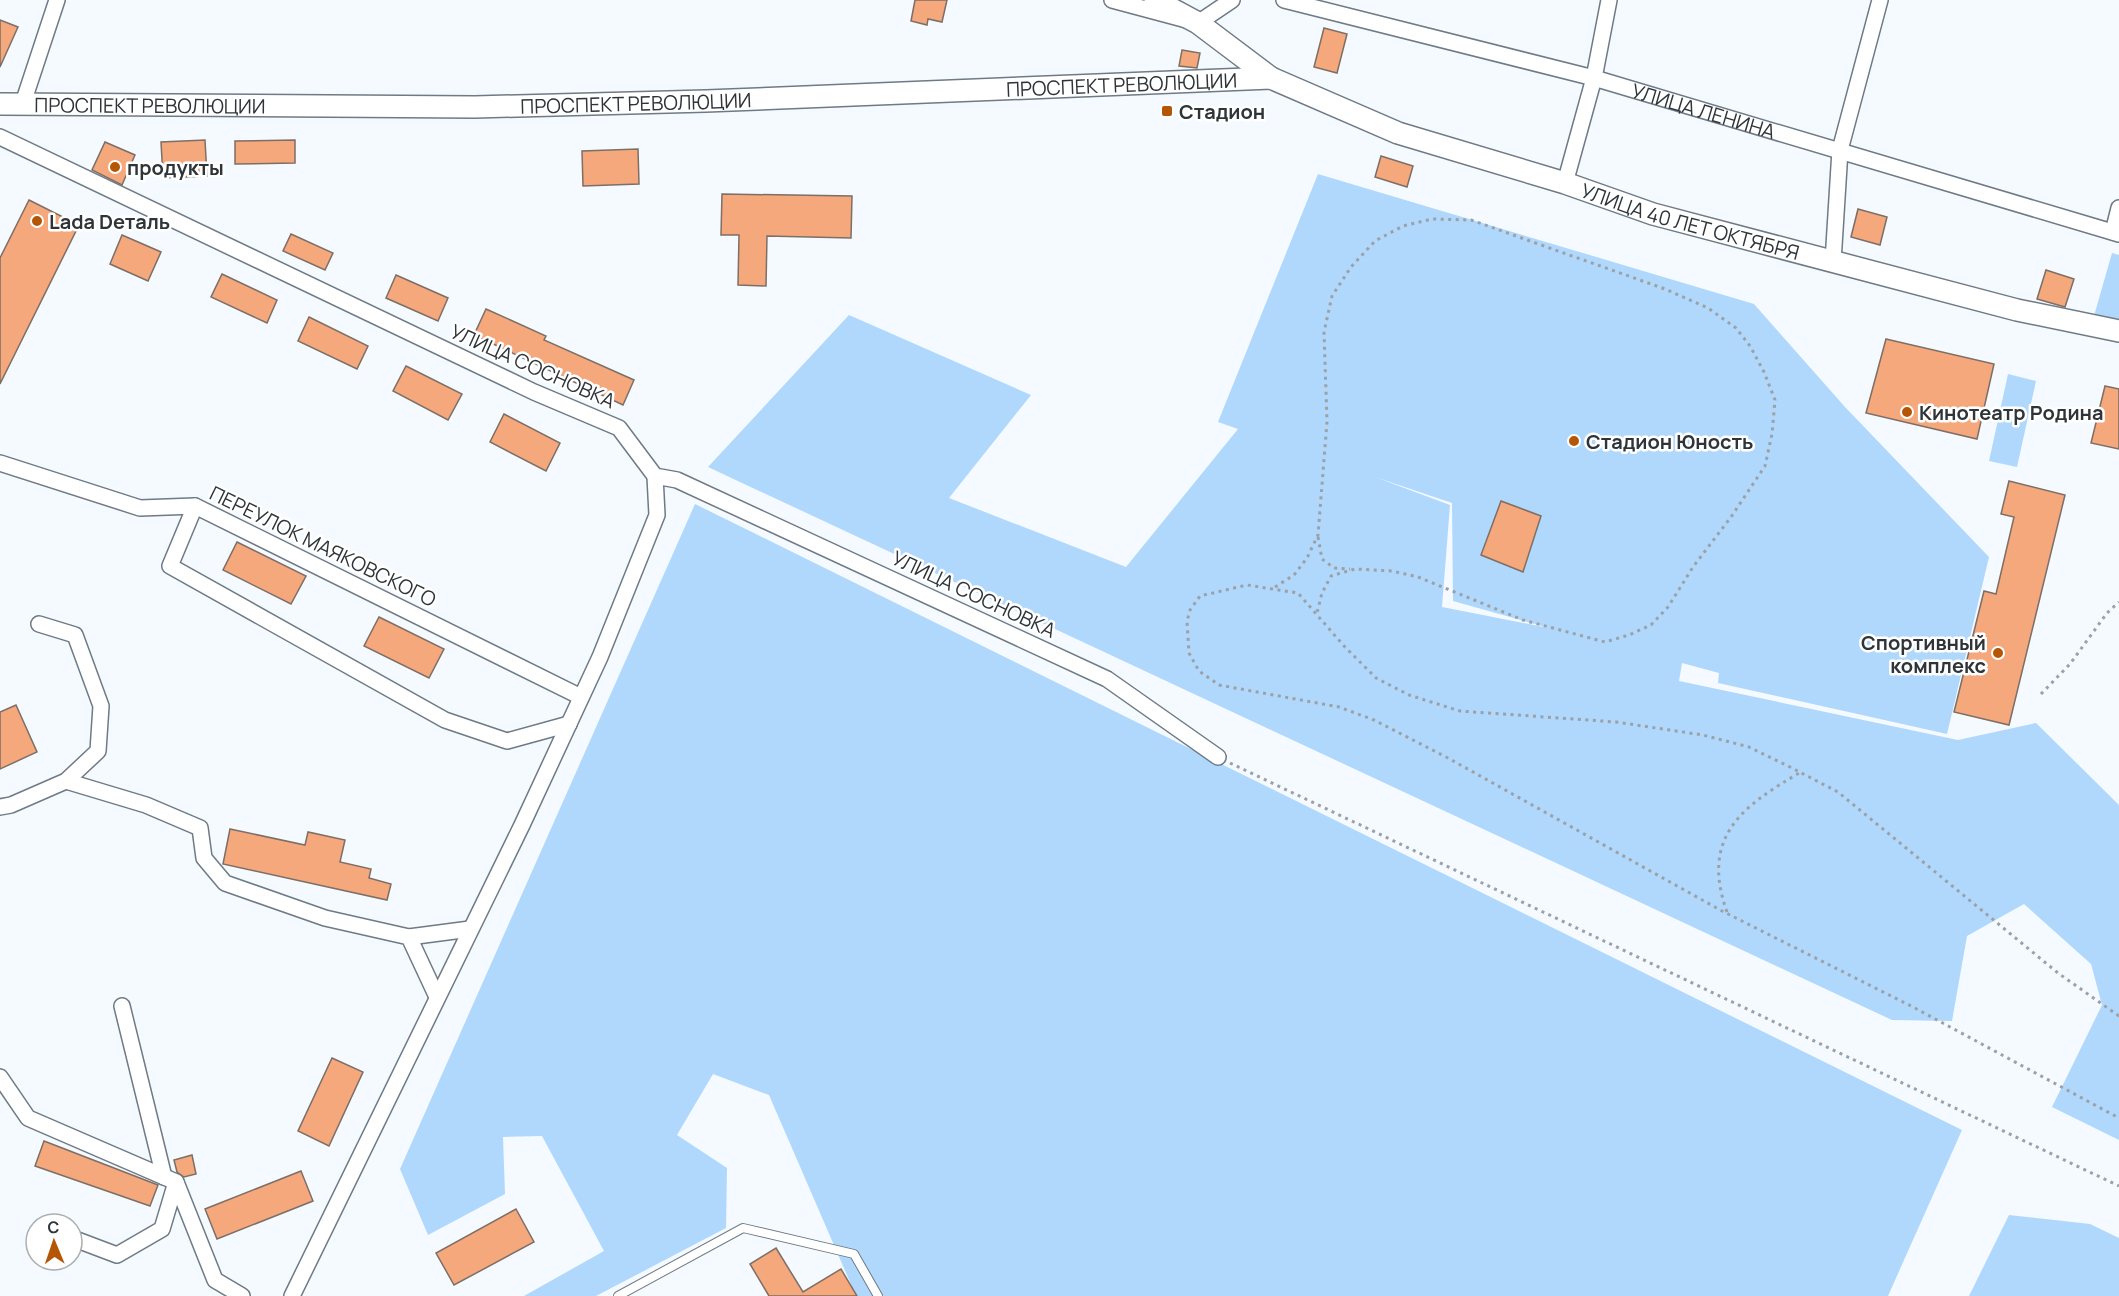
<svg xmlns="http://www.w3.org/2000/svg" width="2119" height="1296" font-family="Manrope,sans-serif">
	<rect width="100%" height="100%" fill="#f4faff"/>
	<!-- green -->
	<g fill="#b0d8fc" fill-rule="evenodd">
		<path d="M1318,174L1754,304L1845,407L1989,557L1947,734L1718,683L1719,673L1682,663L1679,681L1958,740L2036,723L2119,805V1140L2052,1107L2102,1005L2091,964L2024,904L1967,936L1952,1021L1892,1020L708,467L849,315L1031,395L949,498L1126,567L1238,429L1218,422ZM1375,477L1452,503L1453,601L1549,628L1442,607L1450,505Z"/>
		<polygon points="2112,253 2119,255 2119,319 2094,316"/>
		<polygon points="2008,374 2036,381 2017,467 1989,461"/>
		<polygon points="695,504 1962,1130 1888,1296 856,1296 769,1095 713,1074 677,1135 727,1168 726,1228 596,1296 524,1296 604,1251 542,1136 503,1137 505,1194 428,1235 400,1169"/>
		<polygon points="2009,1215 2090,1224 2119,1238 2119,1296 1969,1296"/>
	</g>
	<!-- building -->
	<g fill="#f5a87c" stroke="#7d6e66" stroke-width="1.5">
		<polygon points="915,0 947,0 942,22 928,19 927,25 911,21"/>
		<polygon points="0,20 18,27 0,67"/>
		<polygon points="1324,28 1347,34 1337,73 1314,67"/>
		<polygon points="1182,50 1200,53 1197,68 1179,66"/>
		<polygon points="205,140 207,176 163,178 161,142"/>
		<polygon points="295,140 295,163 235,164 235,141"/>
		<polygon points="105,142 135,155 122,185 92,170"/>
		<polygon points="638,149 639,184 583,186 582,151"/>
		<polygon points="1381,156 1413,166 1407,187 1375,177"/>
		<polygon points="722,194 852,196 851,238 767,236 766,286 738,285 739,235 721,235"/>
		<polygon points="29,200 79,225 0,384 0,258"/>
		<polygon points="1858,209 1887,217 1880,245 1851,237"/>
		<polygon points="291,234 333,253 325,270 283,251"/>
		<polygon points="122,235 161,252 148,281 110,264"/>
		<polygon points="2046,270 2074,279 2065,307 2037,299"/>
		<polygon points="222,274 277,300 267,323 211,297"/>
		<polygon points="396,275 448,298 438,321 386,298"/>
		<polygon points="486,309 546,336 544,340 634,380 623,405 474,335"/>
		<polygon points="309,317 368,346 357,369 298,341"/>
		<polygon points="1886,339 1994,364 1977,439 1866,413"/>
		<polygon points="406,366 462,394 448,420 393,391"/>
		<polygon points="2105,386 2119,389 2119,449 2091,443"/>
		<polygon points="504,414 560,443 546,471 490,442"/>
		<polygon points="2009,481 2065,495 2009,725 1954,712 1984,591 1996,594 2014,517 2001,514"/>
		<polygon points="1501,501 1541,516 1523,572 1481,555"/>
		<polygon points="237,542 306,576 291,604 223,570"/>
		<polygon points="379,617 444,649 429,678 364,646"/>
		<polygon points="16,705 37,752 0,769 0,712"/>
		<polygon points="230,829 305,845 308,832 345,840 340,862 371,869 369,878 391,884 387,900 223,864"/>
		<polygon points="332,1058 363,1072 329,1146 298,1131"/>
		<polygon points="44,1141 158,1185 150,1206 35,1166"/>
		<polygon points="192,1155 196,1174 184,1177 177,1172 174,1160"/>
		<polygon points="301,1171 313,1201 217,1239 205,1209"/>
		<polygon points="516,1209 534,1242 454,1285 436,1253"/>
		<polygon points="776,1248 803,1292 841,1269 857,1296 769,1296 750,1264"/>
	</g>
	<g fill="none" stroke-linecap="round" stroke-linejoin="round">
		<!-- lane casing -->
		<g stroke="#6e7a85" stroke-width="10">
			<polyline id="lane" points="618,1296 743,1228 854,1254 878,1296"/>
		</g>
		<!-- street casing -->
		<g stroke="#6e7a85" stroke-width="18">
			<g id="street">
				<polyline points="1112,0 1198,23 1232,0"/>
				<path id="s1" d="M1284,0L1594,78L2119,234"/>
				<polyline points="22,106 57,0"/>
				<polyline points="0,137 534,392 619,428 655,476 677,480 1107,679 1218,757"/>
				<polyline points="1565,183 1594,78 1609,0"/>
				<polyline points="2113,232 2119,208"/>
				<polyline points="1833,262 1840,150 1880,0"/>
				<polyline points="0,463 140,508 195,506 581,697"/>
				<polyline points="195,506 170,566 445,720 507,741 569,724"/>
				<polyline points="66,781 146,805 200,828 204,858 225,883 325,918 409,937 437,997"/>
				<polyline points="0,807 11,805 66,781 98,751 101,706 75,635 39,624"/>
				<polyline points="409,937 470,929"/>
				<polyline points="122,1006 164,1177"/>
				<polyline points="0,1077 28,1118 176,1182 215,1280 242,1296"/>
				<polyline points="72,1238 117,1255 162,1229 176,1182"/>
				<polyline points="292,1296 522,825 600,657 657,515 655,476"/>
			</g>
		</g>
		<!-- secondary casing -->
		<g stroke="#6e7a85" stroke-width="24">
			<g id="secondary">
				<path id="s2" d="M1155,0L1198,23L1271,78L1398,133L1565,183L1653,214L2017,310L2119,331"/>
				<path id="s3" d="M0,104L475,107L706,101L1271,78"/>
			</g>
		</g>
		<!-- path -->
		<g stroke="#9ba1a6" stroke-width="3" stroke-dasharray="3 4.5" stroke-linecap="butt">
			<polyline points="1318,537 1322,559 1334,568 1350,569"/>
			<polyline points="1275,587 1294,575 1307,558 1318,535 1327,422 1324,332 1332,296 1351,267 1375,241 1403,226 1432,219 1471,220 1665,289 1708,308 1736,328 1750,346 1764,372 1775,400 1772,434 1765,466 1731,517 1693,567 1668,607 1651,625 1629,635 1605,642 1523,620 1418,577 1392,571 1355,569 1331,576 1322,593 1317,613"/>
			<polyline points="2041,694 2070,664 2107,613 2119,602"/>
			<polyline points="1230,763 2119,1186"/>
			<path d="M1727,912C1700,837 1742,806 1801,772"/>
			<polyline points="2119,1016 2058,973 1838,792 1790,767 1749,747 1703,735 1616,722 1460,711 1409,695 1376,678 1344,646 1298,593 1247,585 1200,596 1190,610 1187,621 1189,653 1199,671 1219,685 1339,707 1374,720 1448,758 1722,911 1913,1007 2119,1118"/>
		</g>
		<!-- lane -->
		<use href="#lane" stroke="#fff" stroke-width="8"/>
		<!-- street -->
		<use href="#street" stroke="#fff" stroke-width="15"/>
		<!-- secondary -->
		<use href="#secondary" stroke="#fff" stroke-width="21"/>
	</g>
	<!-- markers -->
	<g fill="#b45605" stroke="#fff" stroke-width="2">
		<rect x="1161" y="105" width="12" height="12" rx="3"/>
		<circle cx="115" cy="167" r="6"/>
		<circle cx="37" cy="221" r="6"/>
		<circle cx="1907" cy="412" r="6"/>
		<circle cx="1574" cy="441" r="6"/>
		<circle cx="1998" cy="653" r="6"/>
	</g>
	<g text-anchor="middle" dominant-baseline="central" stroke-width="5" stroke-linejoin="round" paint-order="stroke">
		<!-- street labels -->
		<g font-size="20" fill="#2e3438" stroke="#fff">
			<text stroke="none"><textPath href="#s3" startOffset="1122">ПРОСПЕКТ РЕВОЛЮЦИИ</textPath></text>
			<text stroke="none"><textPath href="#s3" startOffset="636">ПРОСПЕКТ РЕВОЛЮЦИИ</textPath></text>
			<text stroke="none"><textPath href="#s3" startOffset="150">ПРОСПЕКТ РЕВОЛЮЦИИ</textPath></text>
			<text stroke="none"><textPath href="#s1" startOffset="434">УЛИЦА ЛЕНИНА</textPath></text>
			<text stroke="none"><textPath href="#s2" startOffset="584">УЛИЦА 40 ЛЕТ ОКТЯБРЯ</textPath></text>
			<text transform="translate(533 366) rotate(24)">УЛИЦА СОСНОВКА</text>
			<text transform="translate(323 546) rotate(26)">ПЕРЕУЛОК МАЯКОВСКОГО</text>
			<text transform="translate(974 594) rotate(25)">УЛИЦА СОСНОВКА</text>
		</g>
		<!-- poi labels -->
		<g font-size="20" font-weight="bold" fill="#2e3438" stroke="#fff" text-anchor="start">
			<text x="1179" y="111">Стадион</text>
			<text x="127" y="167">продукты</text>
			<text x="49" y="221">Lada Dеталь</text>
			<text x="1919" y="412">Кинотеатр Родина</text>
			<text x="1586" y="441">Стадион Юность</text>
			<text x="1986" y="642" text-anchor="end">Спортивный<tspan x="1986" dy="23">комплекс</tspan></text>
		</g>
	</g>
	<!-- north arrow -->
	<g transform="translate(54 1242) rotate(358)"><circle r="28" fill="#ffffff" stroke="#abaeaf" stroke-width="1.5"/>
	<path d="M0-4.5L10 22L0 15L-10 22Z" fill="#b45605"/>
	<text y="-9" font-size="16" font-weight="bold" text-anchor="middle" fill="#2e3438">С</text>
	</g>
</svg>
